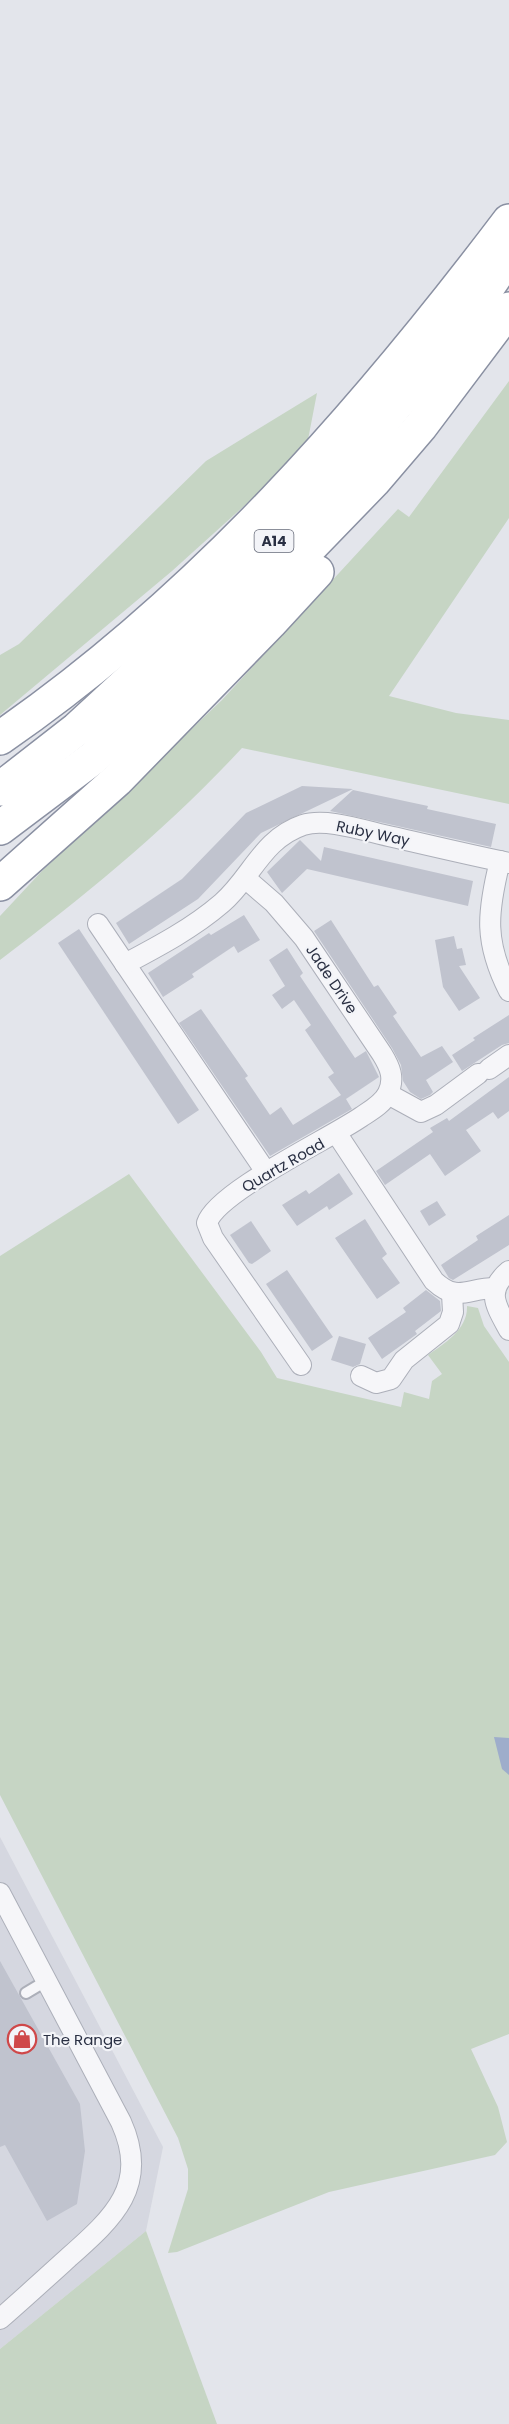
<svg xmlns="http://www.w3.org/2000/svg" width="509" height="2424" font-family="Poppins,sans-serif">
	<rect width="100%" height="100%" fill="#e3e5eb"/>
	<!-- built -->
	<polygon fill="#d5d7e0" points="0,1837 163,2147 146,2231 0,2349"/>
	<!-- green -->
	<g fill="#c6d5c4">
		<path d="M509,381V518L389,696L456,713L509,720V804L242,748C169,827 86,895 0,960V916L42,871L222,700L398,509L409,517Z"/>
		<polygon points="317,393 306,450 172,571 0,715 0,655 19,644 206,461"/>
		<path d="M129,1174L261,1352L277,1378L401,1407L404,1392L429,1399L432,1381L442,1374L428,1355C445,1343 468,1329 467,1306L478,1308L484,1326L509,1362V2034L471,2049L498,2107L507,2142L495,2155L329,2192L177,2252L168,2253L188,2189V2169L178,2138L0,1795V1256Z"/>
		<polygon points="146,2231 217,2424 0,2424 0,2349"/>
	</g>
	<!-- water -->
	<polygon fill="#9eadcb" points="494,1737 509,1738 509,1775 502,1769"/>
	<!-- building -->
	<g fill="#c0c3ce">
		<polygon points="302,786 353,789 261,833 198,899 129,944 116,923 182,879 246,813"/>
		<polygon points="353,790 428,806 427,809 496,824 491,847 330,811"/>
		<polygon points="300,840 321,861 324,847 473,881 468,906 307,869 282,893 267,872"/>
		<polygon points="244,915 260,940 238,953 234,946 192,974 194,977 163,997 148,973 209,933 211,935"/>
		<polygon points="331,920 374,987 378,985 397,1013 393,1016 421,1057 442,1046 453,1062 426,1080 433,1092 430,1095 421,1099 410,1092 403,1081 401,1065 392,1048 314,931"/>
		<polygon points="79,929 199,1110 178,1124 58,943"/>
		<polygon points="454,936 457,949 462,948 466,965 459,966 480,998 459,1011 443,987 435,940"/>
		<polygon points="287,948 303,973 300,976 355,1058 366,1051 379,1077 346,1099 352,1109 270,1156 179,1023 201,1009 248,1076 245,1078 270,1115 281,1107 293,1125 341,1095 328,1077 334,1073 305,1030 311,1025 294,1000 282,1009 272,995 285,986 269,960"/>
		<polygon points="509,1015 509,1043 502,1045 462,1071 452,1055 475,1040 473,1038"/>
		<polygon points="509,1077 509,1111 498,1119 493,1112 466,1130 481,1151 445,1176 430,1154 385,1185 376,1171 433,1132 430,1128 447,1118 449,1121"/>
		<polygon points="339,1173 353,1194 329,1210 327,1206 297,1226 282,1205 306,1190 309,1194"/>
		<polygon points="437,1201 446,1215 429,1226 420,1211"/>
		<polygon points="509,1215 509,1245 453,1280 449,1278 441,1265 478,1240 476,1236"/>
		<polygon points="365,1219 387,1254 382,1258 400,1283 377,1299 335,1238"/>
		<polygon points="251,1221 271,1251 252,1264 249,1263 230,1235"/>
		<polygon points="287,1270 333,1337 312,1351 266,1284"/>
		<polygon points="426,1290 440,1301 441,1311 415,1331 417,1334 382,1359 368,1338 406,1312 403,1308"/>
		<polygon points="339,1336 366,1344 360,1364 353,1367 331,1360"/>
		<polygon points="0,1961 80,2104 85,2151 77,2204 47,2221 5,2145 0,2147"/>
	</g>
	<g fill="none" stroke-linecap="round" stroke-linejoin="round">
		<!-- lane casing -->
		<g stroke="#acafb9" stroke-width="14">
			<polyline id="lane" points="26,1993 46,1981"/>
		</g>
		<!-- street casing -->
		<g stroke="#acafb9" stroke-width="22">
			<g id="street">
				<path d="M500,861C487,913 484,942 509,991"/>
				<path d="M245,878L274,903L304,938L382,1054C390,1067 395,1078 388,1093C383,1104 370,1111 361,1117C329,1139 217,1192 207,1223L213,1238L301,1365"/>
				<polyline points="98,924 266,1172"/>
				<path d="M125,964C159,946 193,928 222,903C252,877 262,839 303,825C327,817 368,832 393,837C432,846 470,855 509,863"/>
				<polyline points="489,1069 509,1055"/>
				<polyline points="388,1094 421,1112 436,1105 478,1074"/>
				<path d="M337,1134L434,1281C458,1303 467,1288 495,1288"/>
				<path d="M509,1271C485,1291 496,1306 509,1330"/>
				<polyline points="361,1376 376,1383 391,1379 404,1360 449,1324 453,1312 452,1294"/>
				<path d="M0,1893L121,2122C150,2186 113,2218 68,2258C46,2278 23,2299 0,2319"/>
			</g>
		</g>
		<!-- highway casing -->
		<g stroke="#8a90a2" stroke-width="36">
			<g id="highway">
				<path d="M0,738C200,600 363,414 509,221"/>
				<polyline points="0,789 77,729 231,587 345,467 462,325 509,256"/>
				<polyline points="0,828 93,758 252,607 374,481 421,426 509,309"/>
				<polyline points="0,884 117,780 270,623 317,572"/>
			</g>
		</g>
		<!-- lane -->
		<use href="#lane" stroke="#f6f6f9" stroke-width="10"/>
		<!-- street -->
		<use href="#street" stroke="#f6f6f9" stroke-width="20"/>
		<!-- highway -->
		<use href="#highway" stroke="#fff" stroke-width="33"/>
	</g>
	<!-- icons -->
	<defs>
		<g id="shop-ring" transform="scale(1.5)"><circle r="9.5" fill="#f3f4f8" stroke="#cf4849" stroke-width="1.5"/><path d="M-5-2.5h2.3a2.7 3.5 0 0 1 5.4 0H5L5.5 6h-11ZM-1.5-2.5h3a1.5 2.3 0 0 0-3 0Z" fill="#cf4849"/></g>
	</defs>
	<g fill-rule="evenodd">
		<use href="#shop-ring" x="22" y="2039"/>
	</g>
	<g text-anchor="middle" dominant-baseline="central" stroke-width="4.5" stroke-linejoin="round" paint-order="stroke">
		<!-- shield labels -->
		<rect fill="#f3f4f8" stroke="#666b79" stroke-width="1.5" x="254.5" y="530" width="39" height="22" rx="4.5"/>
		<g font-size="14" font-weight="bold" fill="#2a3043">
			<text x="274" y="541">A14</text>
		</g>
		<!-- street labels -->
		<g font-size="15" fill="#2a3043" stroke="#f3f4f8">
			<text transform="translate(373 833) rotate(12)">Ruby Way</text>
			<text transform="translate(332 979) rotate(56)">Jade Drive</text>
			<text transform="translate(283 1165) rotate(-30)">Quartz Road</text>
		</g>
		<!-- poi labels -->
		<g font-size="15" fill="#2a3043" stroke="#f3f4f8" text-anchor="start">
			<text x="43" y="2039">The Range</text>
		</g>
	</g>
</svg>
